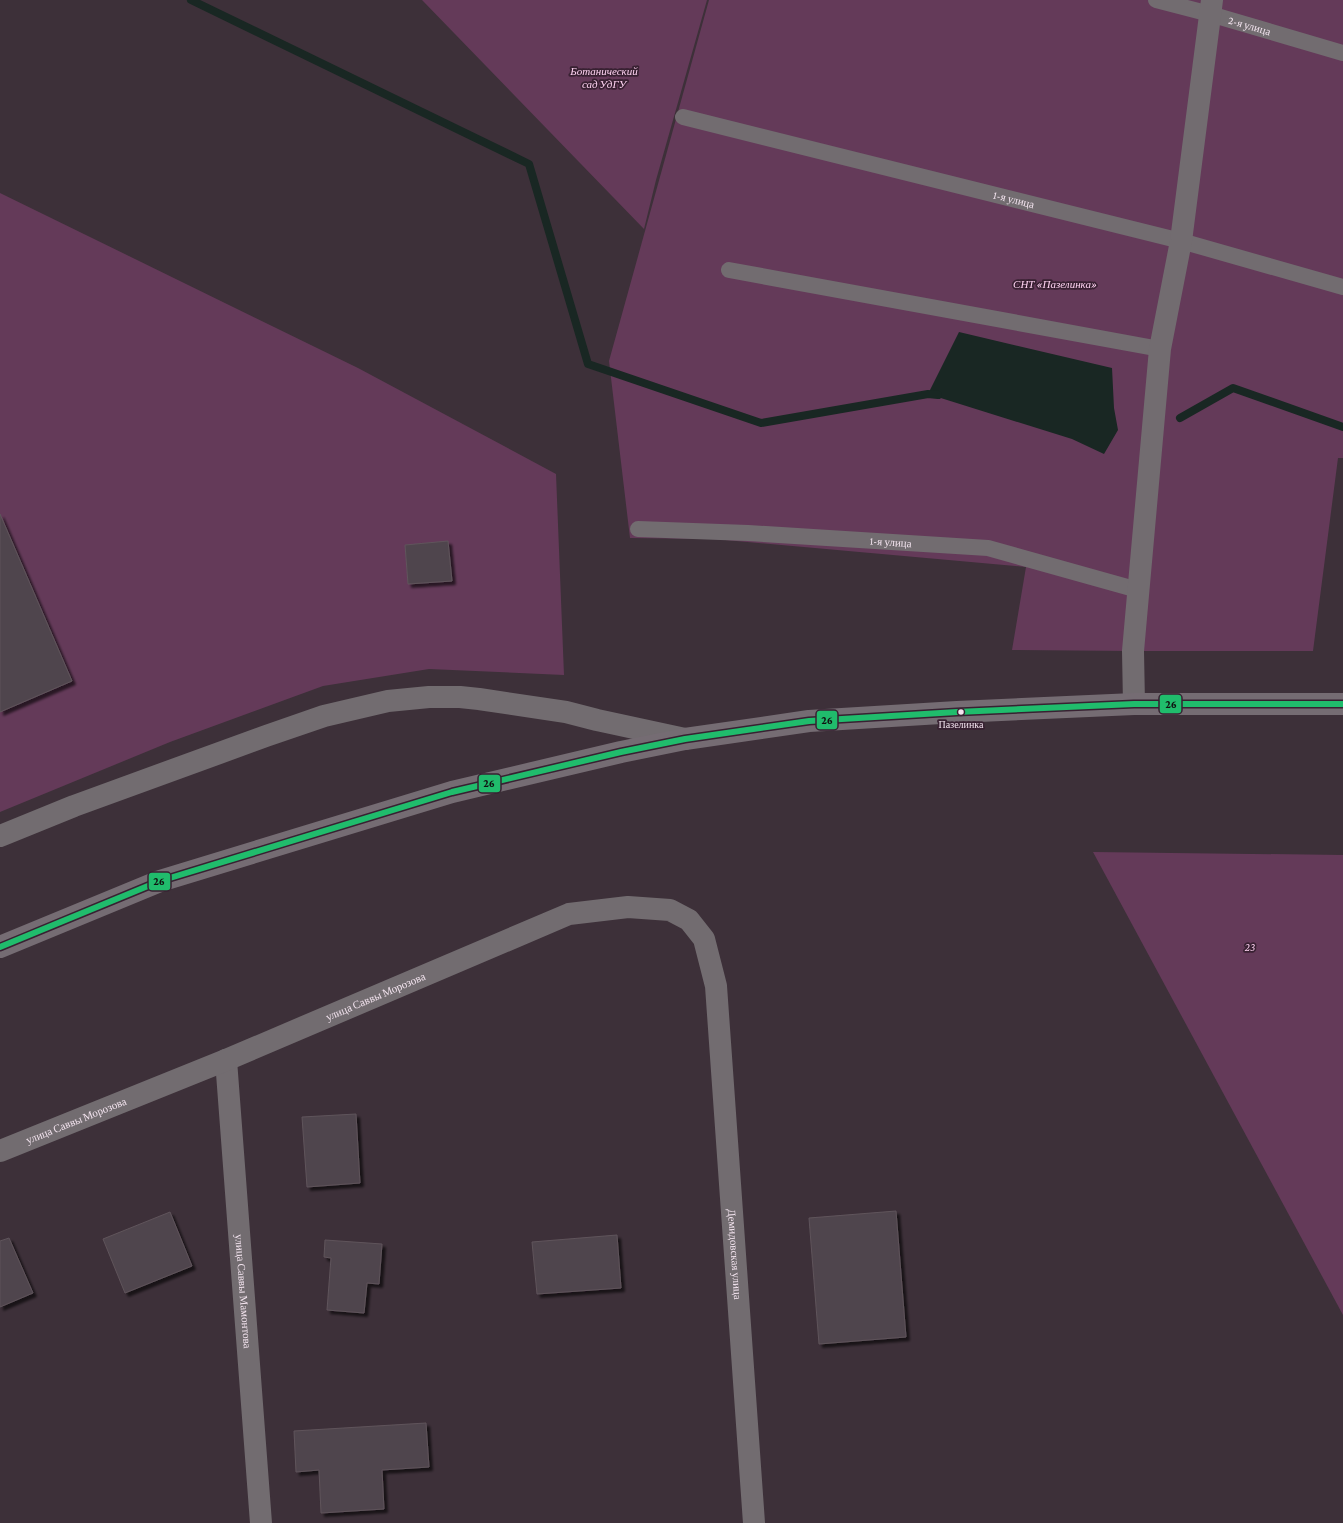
<svg xmlns="http://www.w3.org/2000/svg" width="1343" height="1523" font-family="'Crimson Pro',serif">
	<defs>
		<filter id="shadow"><feDropShadow dx="3.5" dy="3.5" stdDeviation="1" flood-color="#0009"/></filter>
	</defs>
	<rect width="100%" height="100%" fill="#3d3039"/>
	<!-- green -->
	<g fill="#643a59">
		<polygon points="422,0 707,0 656,180 644,229"/>
		<polygon points="709,0 1343,0 1343,458 1338,458 1313,651 1133,651 1012,650 1026,567 714,539 630,538 609,361"/>
		<polygon points="0,193 358,368 556,474 564,675 429,669 323,686 170,742 0,812"/>
		<polygon points="1093,852 1343,855 1343,1315"/>
	</g>
	<!-- water -->
	<polygon fill="#192723" points="959,332 1112,368 1114,408 1118,430 1104,454 1072,439 928,394"/>
	<g fill="none" stroke-linecap="round" stroke-linejoin="round">
		<!-- stream -->
		<g stroke="#192723" stroke-width="8">
			<polyline points="191,0 529,164 588,364 761,423 928,394 938,395"/>
			<polyline points="1180,418 1233,388 1343,427"/>
		</g>
	</g>
	<!-- building -->
	<g fill="#50454d" stroke="#5f545b" filter="url(#shadow)">
		<polygon points="0,514 72,681 0,712"/>
		<polygon points="448,541 452,581 408,584 405,545"/>
		<polygon points="356,1114 360,1183 307,1187 302,1117"/>
		<polygon points="896,1211 906,1337 819,1344 809,1218"/>
		<polygon points="170,1212 192,1266 125,1293 103,1239"/>
		<polygon points="617,1235 621,1288 537,1294 532,1242"/>
		<polygon points="9,1238 33,1293 0,1307 0,1241"/>
		<polygon points="325,1240 382,1244 379,1284 367,1283 364,1313 327,1310 331,1258 324,1257"/>
		<polygon points="426,1423 429,1467 382,1470 384,1509 321,1513 319,1470 296,1472 294,1431"/>
	</g>
	<g fill="none" stroke-linecap="round" stroke-linejoin="round">
		<!-- lane -->
		<g stroke="#726c70" stroke-width="16">
			<path id="s1" d="M1156,0L1210,14L1343,53"/>
			<path id="s2" d="M683,117L1181,241L1343,287"/>
			<polyline points="729,270 1160,349"/>
			<path id="s3" d="M638,529L748,533L988,548L1138,590"/>
		</g>
		<!-- street -->
		<g stroke="#726c70" stroke-width="22">
			<polyline points="1134,704 1133,651 1160,349 1181,241 1212,0"/>
			<polyline points="0,836 74,806 266,736 324,716 388,701 429,697 460,697 479,699 566,712 597,720 685,739"/>
			<path id="s4" d="M226,1060L261,1523"/>
			<path id="s5" d="M0,1151L226,1060L569,914L628,907L670,910L689,920L704,939L716,986L754,1523"/>
		</g>
		<!-- secondary -->
		<polyline stroke="#756c73" stroke-width="22" points="0,947 160,881 452,792 621,752 685,739 809,721 957,712 1134,704 1343,704"/>
		<!-- bus-1 casing -->
		<g stroke="#382132" stroke-width="9">
			<polyline id="bus-1" points="0,947 160,881 452,792 621,752 685,739 809,721 957,712 1134,704 1343,704"/>
		</g>
		<!-- bus-1 -->
		<use href="#bus-1" stroke="#20bc6c" stroke-width="6"/>
	</g>
	<!-- markers -->
	<circle fill="#f2e3ee" stroke="#382132" stroke-width="1.5" cx="961" cy="712" r="3.5"/>
	<g text-anchor="middle" dominant-baseline="central" stroke-width="3.5" stroke-linejoin="round" paint-order="stroke">
		<!-- bus labels -->
		<g font-size="10" fill="#f2e3ee" stroke="#382132">
			<text x="961" y="724">Пазелинка</text>
		</g>
		<!-- street labels -->
		<g font-size="11" fill="#f2e3ee" stroke="#382132">
			<text stroke="none"><textPath href="#s1" startOffset="97">2-я улица</textPath></text>
			<text stroke="none"><textPath href="#s2" startOffset="341">1-я улица</textPath></text>
			<text stroke="none"><textPath href="#s3" startOffset="253">1-я улица</textPath></text>
			<text stroke="none"><textPath href="#s5" startOffset="406">улица Саввы Морозова</textPath></text>
			<text stroke="none"><textPath href="#s5" startOffset="82">улица Саввы Морозова</textPath></text>
			<text stroke="none"><textPath href="#s5" startOffset="1081">Демидовская улица</textPath></text>
			<text stroke="none"><textPath href="#s4" startOffset="232">улица Саввы Мамонтова</textPath></text>
		</g>
		<!-- park labels -->
		<g font-size="11" font-style="italic" fill="#ffd3f2" stroke="#382132">
			<text x="604" y="71">Ботанический<tspan x="604" dy="13">сад УдГУ</tspan></text>
			<text x="1055" y="284">СНТ «Пазелинка»</text>
			<text x="1250" y="947">23</text>
		</g>
	</g>
	<g stroke="#382132" stroke-width="1.5">
		<rect x="1159" y="694" width="23" height="20" rx="4" fill="#20bc6c"/>
		<rect x="816" y="710" width="22" height="20" rx="4" fill="#20bc6c"/>
		<rect x="478" y="774" width="23" height="19" rx="4" fill="#20bc6c"/>
		<rect x="148" y="872" width="23" height="19" rx="4" fill="#20bc6c"/>
	</g>
	<g font-size="11" text-anchor="middle" font-weight="bold" fill="#111">
		<text x="1171" y="708">26</text>
		<text x="827" y="724">26</text>
		<text x="489" y="787">26</text>
		<text x="159" y="885">26</text>
	</g>
</svg>
